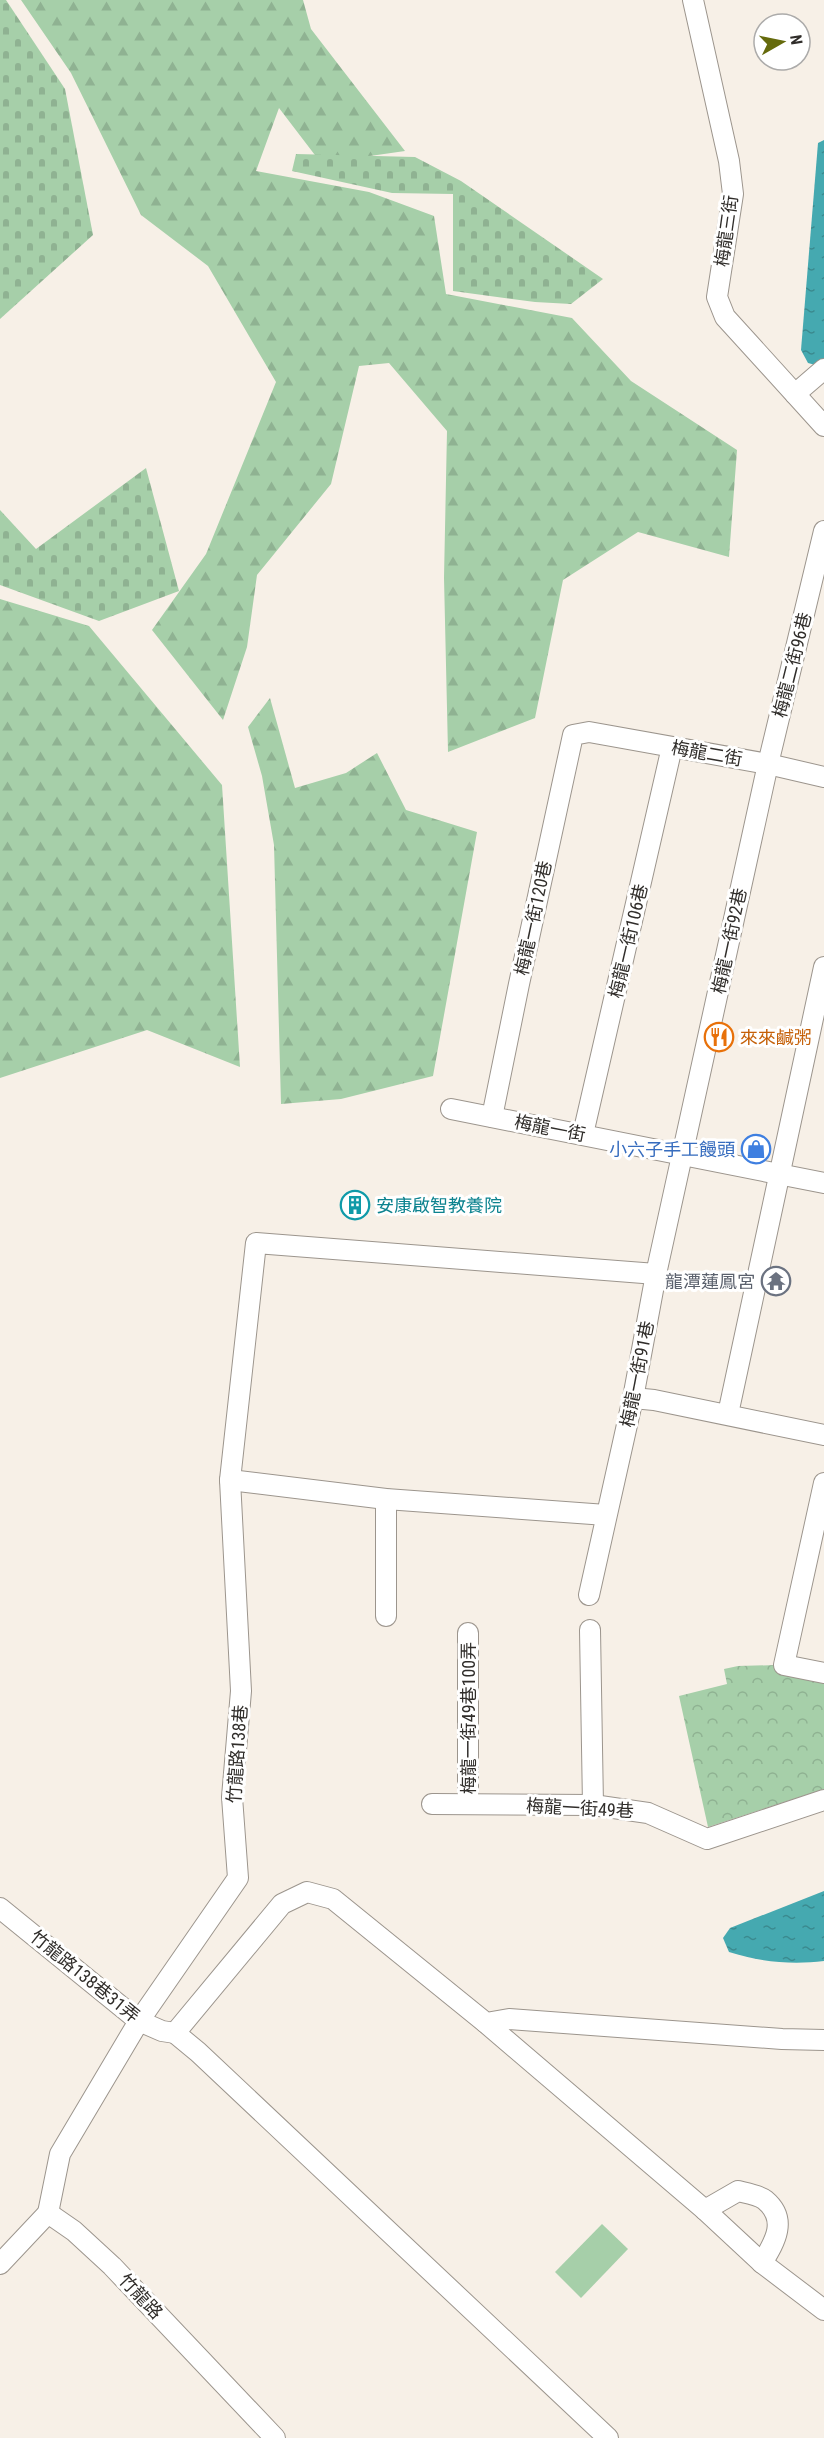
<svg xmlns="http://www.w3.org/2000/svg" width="824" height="2438" font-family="'Roboto Condensed','Noto Sans TC',sans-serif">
	<defs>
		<pattern id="forest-firs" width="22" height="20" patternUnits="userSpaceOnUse" patternTransform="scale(1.5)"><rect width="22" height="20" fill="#a6cfa9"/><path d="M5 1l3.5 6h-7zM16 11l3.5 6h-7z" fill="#8fb292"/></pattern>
		<pattern id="cemetery-stones" width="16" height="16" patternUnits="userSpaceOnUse" patternTransform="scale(1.5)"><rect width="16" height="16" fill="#a6cfa9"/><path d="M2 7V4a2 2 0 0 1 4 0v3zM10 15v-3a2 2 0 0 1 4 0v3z" fill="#8fb292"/></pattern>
		<pattern id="park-crowns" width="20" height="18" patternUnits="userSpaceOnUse" patternTransform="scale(1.5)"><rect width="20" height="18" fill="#a6cfa9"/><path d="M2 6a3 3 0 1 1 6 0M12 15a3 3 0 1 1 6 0" fill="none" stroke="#8fb292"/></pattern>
		<pattern id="water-ripples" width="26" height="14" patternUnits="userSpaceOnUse" patternTransform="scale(1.5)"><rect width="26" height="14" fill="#45a9b0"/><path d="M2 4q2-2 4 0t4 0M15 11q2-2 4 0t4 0" fill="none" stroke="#3a8a8f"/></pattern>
	</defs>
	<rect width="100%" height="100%" fill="#f7f0e7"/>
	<!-- forest -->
	<g fill="url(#forest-firs)">
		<polygon points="21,0 303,0 311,29 405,151 321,163 279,108 256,171 369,192 434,216 446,294 572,318 631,381 737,450 729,557 638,532 563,580 535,718 448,752 444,578 447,431 389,363 359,366 331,484 257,575 247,647 223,720 152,630 206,554 276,382 208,266 141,215 71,73"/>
		<polygon points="0,599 89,626 222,785 240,1067 147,1030 0,1078"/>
		<polygon points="270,698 295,788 346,773 377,753 406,810 477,832 433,1076 341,1099 281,1104 274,845 262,776 248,727"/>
	</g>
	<!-- cemetery -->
	<g fill="url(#cemetery-stones)">
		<polygon points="0,0 6,0 65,89 93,235 0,319"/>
		<polygon points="296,154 415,157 461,181 603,279 571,304 535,302 453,291 453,194 392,193 292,171"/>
		<polygon points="146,468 179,591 99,621 0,585 0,510 36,549"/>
	</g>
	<!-- park -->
	<polygon fill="url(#park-crowns)" points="777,1665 824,1682 824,1789 708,1827 679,1696 727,1684 724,1669 738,1666"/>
	<!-- pitch -->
	<polygon fill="#a6cfa9" points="602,2224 628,2249 581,2298 555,2272"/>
	<!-- water -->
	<g fill="url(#water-ripples)">
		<polygon points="824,140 824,362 819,366 808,363 801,350 818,143"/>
		<path d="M824,1891V1961C792,1965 760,1962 729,1952L723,1938L730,1928Z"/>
	</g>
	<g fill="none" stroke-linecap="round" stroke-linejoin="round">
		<!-- minor casing -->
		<g stroke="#9c958d" stroke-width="22">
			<g id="minor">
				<polyline points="693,0 729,161 733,194 717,297 725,317 824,426"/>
				<polyline points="795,394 824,369"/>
				<polyline points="451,1109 824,1183"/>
				<polyline points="492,1117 519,984 573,735 589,732 768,764 824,777"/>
				<polyline points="583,1134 672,747"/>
				<polyline points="633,1398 654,1400 824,1435"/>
				<polyline points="728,1414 824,967"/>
				<polyline points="230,1480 386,1499 606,1515"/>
				<polyline points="824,1483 784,1665 824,1673"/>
				<polyline points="386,1499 386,1616"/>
				<polyline points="589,1595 633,1398 656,1274 768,764 824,531"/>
				<polyline points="590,1630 593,1805"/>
				<polyline points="468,1633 468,1804"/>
				<polyline points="432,1804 593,1805 648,1813 707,1839 824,1800"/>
				<polyline points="0,1908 139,2021 162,2031 175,2033"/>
				<polyline points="486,2023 705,2210 762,2263 824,2310"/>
				<path d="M705,2210L738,2191C746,2193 759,2195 765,2200C789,2220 774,2243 762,2263"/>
				<polyline points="48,2213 60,2154 139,2021 238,1878 232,1797 241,1691 230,1480 256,1243 656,1274"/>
				<polyline points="0,2264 48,2213 74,2231 112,2266 275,2438"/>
				<polyline points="608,2438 198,2052 175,2033 282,1904 307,1892 333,1899 486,2023 509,2019 782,2039 824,2040"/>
			</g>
		</g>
		<!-- minor -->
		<use href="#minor" stroke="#fff" stroke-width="20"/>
	</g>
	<!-- icons -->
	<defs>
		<g id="restaurant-ring" transform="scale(1.5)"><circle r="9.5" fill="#fff" stroke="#e8710a" stroke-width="1.5"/><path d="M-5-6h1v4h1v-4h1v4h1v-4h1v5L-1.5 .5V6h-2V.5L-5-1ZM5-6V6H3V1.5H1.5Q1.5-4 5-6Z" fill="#e8710a"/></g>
		<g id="shop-ring" transform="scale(1.5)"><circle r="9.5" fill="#fff" stroke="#3f7fe0" stroke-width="1.5"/><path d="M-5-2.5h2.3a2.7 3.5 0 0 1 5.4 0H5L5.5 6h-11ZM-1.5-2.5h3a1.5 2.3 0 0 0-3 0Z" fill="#3f7fe0"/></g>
		<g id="building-ring" transform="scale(1.5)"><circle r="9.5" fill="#fff" stroke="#0f9aa8" stroke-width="1.5"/><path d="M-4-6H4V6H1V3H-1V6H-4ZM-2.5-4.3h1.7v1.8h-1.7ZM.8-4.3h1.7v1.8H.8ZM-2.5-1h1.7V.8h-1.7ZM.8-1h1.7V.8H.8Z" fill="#0f9aa8"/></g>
		<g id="temple-ring" transform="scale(1.5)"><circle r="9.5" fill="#fff" stroke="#6b7280" stroke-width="1.5"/><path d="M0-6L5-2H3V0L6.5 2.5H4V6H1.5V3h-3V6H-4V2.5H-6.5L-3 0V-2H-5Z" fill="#6b7280"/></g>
	</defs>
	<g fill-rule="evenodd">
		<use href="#restaurant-ring" x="719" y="1037"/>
		<use href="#shop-ring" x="756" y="1149"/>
		<use href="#building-ring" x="355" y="1205"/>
		<use href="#temple-ring" x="776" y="1281"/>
	</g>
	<g text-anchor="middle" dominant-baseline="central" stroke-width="6" stroke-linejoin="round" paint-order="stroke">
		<!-- street labels -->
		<g font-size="18" fill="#302d2a" stroke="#fff">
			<text transform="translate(726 231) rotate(-82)">梅龍三街</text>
			<text transform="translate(792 665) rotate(-76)">梅龍二街96巷</text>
			<text transform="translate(707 753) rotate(10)">梅龍二街</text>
			<text transform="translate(533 918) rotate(-78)">梅龍一街120巷</text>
			<text transform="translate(628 941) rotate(-77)">梅龍一街106巷</text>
			<text transform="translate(729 941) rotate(-78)">梅龍一街92巷</text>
			<text transform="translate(550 1128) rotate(11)">梅龍一街</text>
			<text transform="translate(637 1374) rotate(-79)">梅龍一街91巷</text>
			<text transform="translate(468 1718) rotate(-90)">梅龍一街49巷100弄</text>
			<text transform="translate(237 1754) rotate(-86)">竹龍路138巷</text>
			<text transform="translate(580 1808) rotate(3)">梅龍一街49巷</text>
			<text transform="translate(85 1976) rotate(39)">竹龍路138巷31弄</text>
			<text transform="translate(141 2296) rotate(47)">竹龍路</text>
		</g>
		<!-- food labels -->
		<g font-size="18" fill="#c56008" stroke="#fff" text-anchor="start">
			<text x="740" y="1037">來來鹹粥</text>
		</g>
		<!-- shop labels -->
		<g font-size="18" fill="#366cbe" stroke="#fff" text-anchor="end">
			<text x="735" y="1149">小六子手工饅頭</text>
		</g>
		<!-- culture labels -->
		<g font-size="18" fill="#0d838f" stroke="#fff" text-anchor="start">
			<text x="376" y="1205">安康啟智教養院</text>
		</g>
		<!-- worship labels -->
		<g font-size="18" fill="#5b616d" stroke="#fff" text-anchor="end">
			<text x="755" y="1281">龍潭蓮鳳宮</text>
		</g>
	</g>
	<!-- north arrow -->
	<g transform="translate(782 42) rotate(81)"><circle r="28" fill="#ffffff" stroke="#acabaa" stroke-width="1.5"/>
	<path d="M0-4.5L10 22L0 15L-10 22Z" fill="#656a0c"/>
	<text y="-9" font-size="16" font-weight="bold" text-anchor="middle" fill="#302d2a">N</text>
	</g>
</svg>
